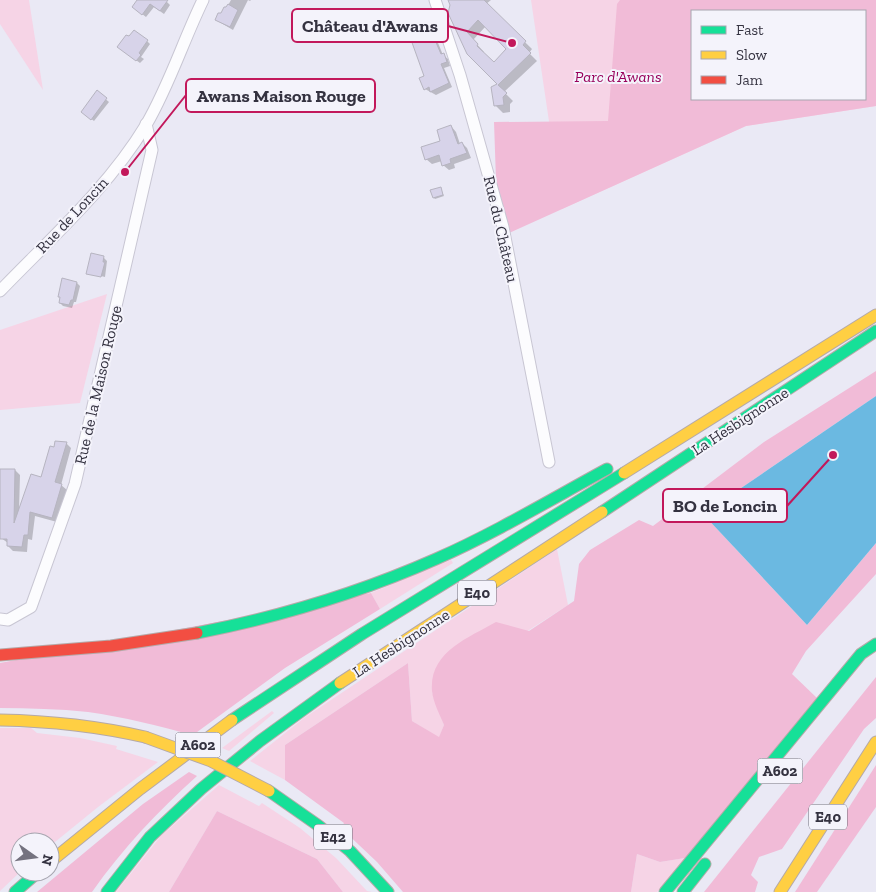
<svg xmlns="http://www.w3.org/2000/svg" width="876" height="892" font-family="'Zilla Slab',serif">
	<rect width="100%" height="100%" fill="#eae9f5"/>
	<!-- green -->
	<g fill="#f6d4e6" fill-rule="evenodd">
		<polygon points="0,0 29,0 43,90 0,24"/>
		<path d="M531,0H876V106L746,126L562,209ZM692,11H865V99H692Z"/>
		<polygon points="107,294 80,403 0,410 0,330"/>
		<polygon points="557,549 568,605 432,692 444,725 439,738 412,721 408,663 285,745 285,780 250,761 304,718"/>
		<polygon points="451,560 453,563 380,609 371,593"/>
		<polygon points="272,711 274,713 229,751 222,748"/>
		<polygon points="0,728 31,728 37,733 80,738 117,746 116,749 158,762 98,807 50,846 50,842 20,842 20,872 0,891"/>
		<polygon points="219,785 259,806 262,803 300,828 336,858 367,891 372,892 343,892 317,859 217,811 169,892 116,892 161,836"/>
		<polygon points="637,854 660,862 685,858 657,892 631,892"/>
	</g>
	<!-- forest -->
	<g fill="#f1bbd7" fill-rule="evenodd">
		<path d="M620,0H876V106L746,126L498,238L494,122L608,121L617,4ZM692,11H865V99H692Z"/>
		<path d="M876,371V396L703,514L807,625L876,543V574L806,651L792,674L817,698L685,858L660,862L637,854L631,892H403L377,862L341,828L344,823L285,780V745L408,663L412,721L439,737L444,725C440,715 433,702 432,691C429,652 468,638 496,622L529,631L574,601L579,564L590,550L639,520L653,526L764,442Z"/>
		<path d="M371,593L380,609L285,668L193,735C158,726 124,717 88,712C59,709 29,708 0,708V663Z"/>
		<polygon points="876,677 876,718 864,729 782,849 759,857 751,875 758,882 755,892 704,892"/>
		<polygon points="876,765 876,807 817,892 795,892"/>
		<path d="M189,772L197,776C157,812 123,848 92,892H37L143,804Z"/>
		<polygon points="217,811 317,859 343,892 169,892"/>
	</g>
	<!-- water -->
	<polygon fill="#6bb9e1" points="876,396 876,543 807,625 703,514"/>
	<!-- shadow -->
	<g fill="#0003" fill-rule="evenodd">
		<polygon points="139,0 165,0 170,5 164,14 154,7 146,17 137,10"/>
		<polygon points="231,0 251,0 250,1 248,0 233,30 216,20 226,9"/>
		<path d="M450,0H491L486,4L532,49L529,53L537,61L504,92L513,101L510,104V112L503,113L495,105L492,88L499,85L468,53ZM486,26L508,49L494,64L483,53L484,52L473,40Z"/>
		<polygon points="432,34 436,38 443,55 448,59 450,66 444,68 452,87 436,95 425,89 420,35 424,39"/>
		<polygon points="147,41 150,44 141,57 144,59 140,63 122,50"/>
		<polygon points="97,92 109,102 94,121 85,114"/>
		<polygon points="451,126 456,132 460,144 462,143 467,148 471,158 454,164 455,168 449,170 443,165 442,161 432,164 426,159 442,142"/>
		<polygon points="441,189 444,196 435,199 434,198"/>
		<polygon points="92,255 104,258 107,261 105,277 89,273 89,275 87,273"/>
		<polygon points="63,280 77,283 80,286 76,302 74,302 72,308 63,306 60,303"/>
		<polygon points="66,443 71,448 61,485 67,490 57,522 35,516 32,540 28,539 27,552 13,551 8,546 8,543 1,538 0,534 0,470 15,470 20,475 19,511 42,479 55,449"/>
	</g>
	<!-- building -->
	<g fill="#d7d3e9" stroke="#b6b4c0" fill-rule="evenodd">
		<polygon points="137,0 168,0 160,11 150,4 142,15 132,7"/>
		<path d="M448,0H484L526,41L523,45L531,53L498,85L507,93L503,97L504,105L494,106L491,87L497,84L467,54L448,13L450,5ZM478,20L506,49L494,62L477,46L478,44L467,32Z"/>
		<polygon points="228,4 238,10 230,27 215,20 218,13 221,13 224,7 226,7"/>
		<polygon points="134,30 148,40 139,53 141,55 136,61 117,47 126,35 129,36"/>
		<polygon points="420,33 423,38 432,33 441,54 444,53 447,62 441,64 449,83 430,92 429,87 424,90 419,78 424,76 410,37"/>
		<polygon points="97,90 107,98 91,120 81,112"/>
		<polygon points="451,125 458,144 462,142 467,153 450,159 451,163 442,166 439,155 425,160 421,147 440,141 437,130"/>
		<polygon points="441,187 443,195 433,198 430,190"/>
		<polygon points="91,253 104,256 103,262 105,262 101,277 86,274"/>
		<polygon points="62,278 77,282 73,300 71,300 69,305 59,303 60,297 58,297"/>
		<polygon points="55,441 67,442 55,482 62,484 52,518 30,512 28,535 24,535 22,547 7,546 7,539 0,539 0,469 15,469 14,523 31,474 41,477 50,446 54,447"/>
	</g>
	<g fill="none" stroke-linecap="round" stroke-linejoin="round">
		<!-- street casing -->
		<g stroke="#c8c6d3" stroke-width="13">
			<g id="street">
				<polyline points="435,0 460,75 503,227 549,462"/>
				<path d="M0,291C50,239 108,188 146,125C169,86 183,41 203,0"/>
				<polyline points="0,619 8,620 31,607 75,484 152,150 146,124"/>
			</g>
		</g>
		<!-- fast casing -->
		<g stroke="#b5a9a8" stroke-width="13">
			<g id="fast">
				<polyline points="602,512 876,331"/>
				<path d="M197,633C279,617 359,593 436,559C495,533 550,500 607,469"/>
				<polyline points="232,720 362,634 624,473"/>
				<polyline points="269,791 319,826 350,851 388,892"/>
				<polyline points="15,892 38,872"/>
				<polyline points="107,892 150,837 201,789 260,741 340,683"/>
				<polyline points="665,892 861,654 876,644"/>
				<polyline points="683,892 705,864"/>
			</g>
		</g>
		<!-- slow casing -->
		<g stroke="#b5a9a8" stroke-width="13">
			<g id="slow">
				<polyline points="624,473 876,315"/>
				<polyline points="340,683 602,512"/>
				<path d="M0,720C49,721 97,726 145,737"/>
				<polyline points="50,862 140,789 232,720"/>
				<polyline points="780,892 876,742"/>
			</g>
		</g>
		<!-- jam casing -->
		<g stroke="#b5a9a8" stroke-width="13">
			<polyline id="jam" points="0,655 111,646 197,633"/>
		</g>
		<!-- street -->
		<use href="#street" stroke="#fcfcfe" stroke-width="11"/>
		<!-- fast -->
		<use href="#fast" stroke="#16e098" stroke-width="11"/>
		<!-- slow -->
		<use href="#slow" stroke="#ffcf43" stroke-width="11"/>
		<!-- jam -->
		<use href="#jam" stroke="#f24e42" stroke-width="11"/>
		<!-- slow-bridge casing -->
		<g stroke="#b5a9a8" stroke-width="13" stroke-linecap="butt">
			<polyline id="slow-bridge" points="145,737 211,761 269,791"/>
		</g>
		<!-- slow-bridge -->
		<use href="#slow-bridge" stroke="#ffcf43" stroke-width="11"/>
	</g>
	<g text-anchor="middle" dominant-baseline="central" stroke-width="4" stroke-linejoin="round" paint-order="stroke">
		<!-- shield labels -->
		<g fill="#f4f3fb" stroke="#6e6c78" stroke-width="1">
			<rect x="458" y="580.5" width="38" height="25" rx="4"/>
			<rect x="175.5" y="732.5" width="45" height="25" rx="4"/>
			<rect x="757.5" y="758.5" width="45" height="25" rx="4"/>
			<rect x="809" y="804.5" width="38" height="25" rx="4"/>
			<rect x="314" y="824.5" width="38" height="25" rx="4"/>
		</g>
		<g font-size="15" font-weight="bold" fill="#343240">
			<text x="477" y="593">E40</text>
			<text x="198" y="745">A602</text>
			<text x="780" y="771">A602</text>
			<text x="828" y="817">E40</text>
			<text x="333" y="837">E42</text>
		</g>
		<!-- park labels -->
		<g font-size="16" font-style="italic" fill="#98005b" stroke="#f4f3fb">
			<text x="618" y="76">Parc d'Awans</text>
		</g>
		<!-- street labels -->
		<g font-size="16" fill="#343240" stroke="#f4f3fb">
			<text transform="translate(72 215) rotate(-47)">Rue de Loncin</text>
			<text transform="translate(501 229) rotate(77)">Rue du Château</text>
			<text transform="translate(98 385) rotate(-77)">Rue de la Maison Rouge</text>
			<text transform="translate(740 421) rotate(-33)">La Hesbignonne</text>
			<text transform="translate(401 643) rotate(-33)">La Hesbignonne</text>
		</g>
	</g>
	<!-- callouts -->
	<path fill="none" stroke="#c2185b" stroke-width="2" d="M512 43L448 26M125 172L186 95M833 455L787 506"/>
	<g fill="#c2185b" stroke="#f4f3fb" stroke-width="2">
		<circle cx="512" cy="43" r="5"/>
		<circle cx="125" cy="172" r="5"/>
		<circle cx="833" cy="455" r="5"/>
	</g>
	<g fill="#f4f3fb" stroke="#c2185b" stroke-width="2">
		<rect x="292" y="9" width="156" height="33" rx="5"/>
		<rect x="186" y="79" width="189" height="33" rx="5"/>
		<rect x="663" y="489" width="124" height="33" rx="5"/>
	</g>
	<g font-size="18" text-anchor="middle" font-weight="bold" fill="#343240">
		<text x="370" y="32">Château d'Awans</text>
		<text x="281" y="102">Awans Maison Rouge</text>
		<text x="725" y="512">BO de Loncin</text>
	</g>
	<!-- legend -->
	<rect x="691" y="10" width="175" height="90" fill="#f4f3fb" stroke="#a7a6b0"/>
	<rect x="701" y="26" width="25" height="8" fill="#16e098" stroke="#a7a6b0"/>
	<text x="736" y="35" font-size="15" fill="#343240">Fast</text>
	<rect x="701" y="51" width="25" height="8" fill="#ffcf43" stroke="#a7a6b0"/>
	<text x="736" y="60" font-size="15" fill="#343240">Slow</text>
	<rect x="701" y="76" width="25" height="8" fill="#f24e42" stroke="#a7a6b0"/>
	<text x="736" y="85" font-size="15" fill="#343240">Jam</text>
	<!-- north arrow -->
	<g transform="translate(35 857) rotate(104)"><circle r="24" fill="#f4f3fb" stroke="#a7a6b0"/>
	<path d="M0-4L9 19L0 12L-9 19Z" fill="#74727f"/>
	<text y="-8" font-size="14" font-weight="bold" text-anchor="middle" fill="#343240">N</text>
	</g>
</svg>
